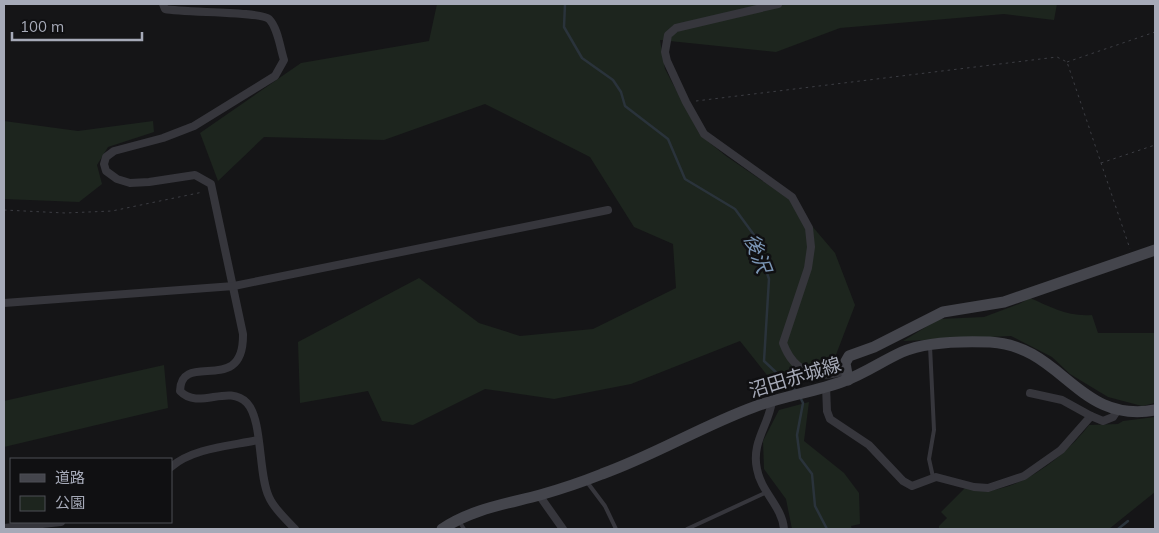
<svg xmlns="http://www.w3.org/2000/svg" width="1159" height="533" font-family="Mulish,'Noto Sans JP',sans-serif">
	<rect width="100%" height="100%" fill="#151517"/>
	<!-- green -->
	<g fill="#1d251e">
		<polygon points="437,4 1057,4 1054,20 1004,14 840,28 776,52 660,40 665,69 700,135 726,156 789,199 835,253 855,305 829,373 774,384 740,341 631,384 554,399 485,389 413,425 382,421 368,391 300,403 298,342 419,278 479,323 520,336 593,329 676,288 673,244 634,227 590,157 485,104 384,140 264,137 218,181 200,133 301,63 429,41"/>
		<polygon points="4,121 78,131 153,121 154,132 108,147 97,165 102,184 79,202 4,199"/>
		<path d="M1030,298C1051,307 1068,317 1092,315L1098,333H1155V403L1142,406L1108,397L1070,374L1052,357L1011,336L903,341L939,319L984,317L1019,304Z"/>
		<polygon points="164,365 168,408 4,447 4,401"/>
		<polygon points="809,402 804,441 844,473 859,493 860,524 851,526 852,529 792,529 786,499 764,469 763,441 779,410"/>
		<path d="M1155,417V492L1109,529H939V526L947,518L941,512L965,488C1009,502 1064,458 1089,425L1118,424L1123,421Z"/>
	</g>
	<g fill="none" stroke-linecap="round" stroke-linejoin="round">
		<!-- stream -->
		<g stroke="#2a333b" stroke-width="2.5">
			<polyline points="565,4 564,27 582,58 613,80 621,92 625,106 668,139 685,179 735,209 754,235 769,279 764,361 795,390"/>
			<polyline points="800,397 803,403 797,435 800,458 812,474 815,506 827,529"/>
			<polyline points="1118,529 1128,521"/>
		</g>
		<!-- path -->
		<g stroke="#3c3d43" stroke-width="1" stroke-dasharray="2.5 4" stroke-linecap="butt">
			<polyline points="1067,62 1155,32"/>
			<polyline points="696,101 1057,57 1067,62 1130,249"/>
			<polyline points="1101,163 1155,145"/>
			<polyline points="4,210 65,213 112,211 203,192"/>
		</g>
		<!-- lane -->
		<g stroke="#36363c" stroke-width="4">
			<polyline points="930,346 934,430 929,459 933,477"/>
			<polyline points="587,482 605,506 616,529"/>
			<polyline points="459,521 464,529"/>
			<polyline points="687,529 767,492"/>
		</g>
		<!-- street -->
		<g stroke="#36363c" stroke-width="8">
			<path d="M163,4L165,9C184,13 260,11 269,19C278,28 280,48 284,60L275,76L194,126L163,138L114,151L106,157L104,164L106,171L117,179L130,183L149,182L195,175L211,184L243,334C244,398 181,349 180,391C199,411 228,383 247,403C263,420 258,475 269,497C274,509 286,519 295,529"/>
			<path d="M778,4L676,28L668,35L665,52L667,61L686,102L704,134L792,197L809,228L811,247L808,268L783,343C794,373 817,380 845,371"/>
			<polyline points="4,303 234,286 608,210"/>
			<polyline points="826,386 827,411 830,419 869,445 903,481 912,486 936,477 974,487 988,488 1024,476 1061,450 1091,416"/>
			<polyline points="1030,393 1062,400 1091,416 1103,421 1113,417 1117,411"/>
			<path d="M772,401C769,425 751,442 757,469C761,492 782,506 784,529"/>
			<path d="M171,467C193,448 230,446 258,440"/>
			<polyline points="539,495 563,529"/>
			<polyline points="4,528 61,522"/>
		</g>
		<!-- secondary -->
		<g stroke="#44454c" stroke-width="11">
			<polyline points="848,380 845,363 849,356 874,347 943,312 1004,302 1155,250"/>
			<path d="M442,529C472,509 506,504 540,495C561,489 582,482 602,474C655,455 702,426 754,407C783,396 815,392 844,381C864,374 882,361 902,352C927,341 963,341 990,342C1063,346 1077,424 1155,410"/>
		</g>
	</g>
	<g text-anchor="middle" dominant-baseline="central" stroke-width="5" stroke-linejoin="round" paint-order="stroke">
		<!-- street labels -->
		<g font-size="19" fill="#a6aab8" stroke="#101012">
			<text transform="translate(795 377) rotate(-17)">沼田赤城線</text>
		</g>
		<!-- water labels -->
		<g font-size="20" font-style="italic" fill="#7b96b5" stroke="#101012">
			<text transform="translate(758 253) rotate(69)">後沢</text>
		</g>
	</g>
	<!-- border -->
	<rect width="1159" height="533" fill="none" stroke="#a6aab8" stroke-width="10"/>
	<!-- legend -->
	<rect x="10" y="458" width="162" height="65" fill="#101012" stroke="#4c4e54"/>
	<rect x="20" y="474" width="25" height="8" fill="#44454c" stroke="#4c4e54"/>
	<text x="55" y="483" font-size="15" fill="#a6aab8">道路</text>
	<rect x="20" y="496" width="25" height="15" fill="#1d251e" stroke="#4c4e54"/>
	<text x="55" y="508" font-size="15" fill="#a6aab8">公園</text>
	<!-- scale -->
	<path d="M12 32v8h130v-8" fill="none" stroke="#a6aab8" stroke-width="2.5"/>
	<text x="20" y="32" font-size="15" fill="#a6aab8" stroke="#101012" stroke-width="4" paint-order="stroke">100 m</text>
</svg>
